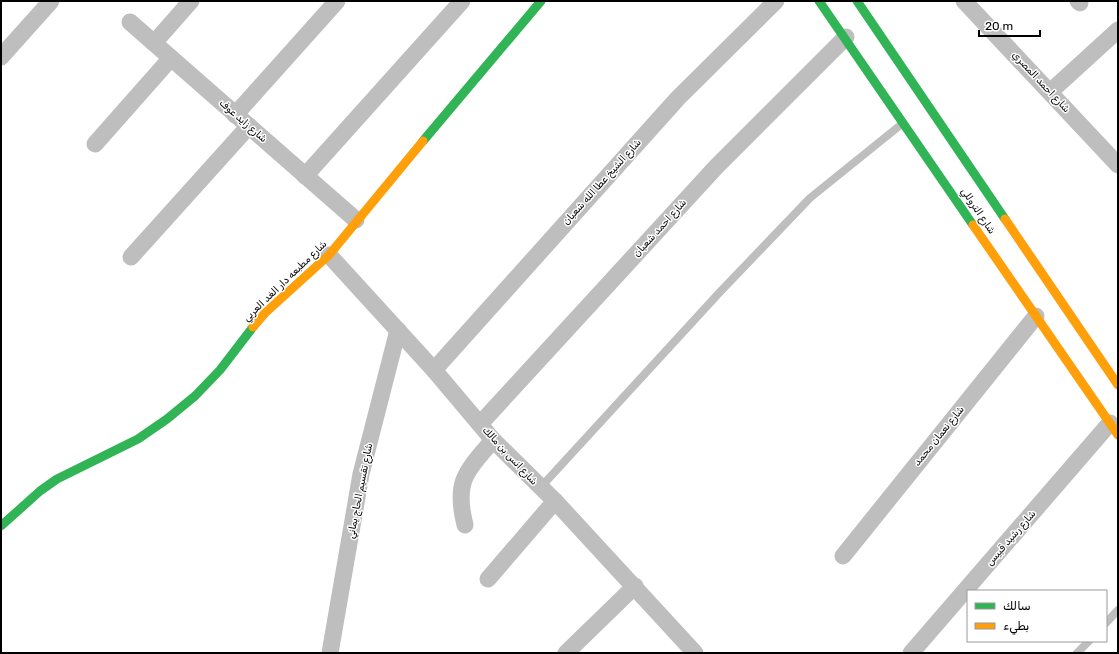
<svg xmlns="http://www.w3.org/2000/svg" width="1119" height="654" font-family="Rubik,Cairo,sans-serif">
	<rect width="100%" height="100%" fill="#fff"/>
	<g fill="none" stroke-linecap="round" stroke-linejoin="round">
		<!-- lane -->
		<g stroke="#bebebe" stroke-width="8">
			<polyline points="540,488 719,293 810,198 903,123"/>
			<polyline points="1106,623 1118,610"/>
			<polyline points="1077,653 1089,641"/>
		</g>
		<!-- street -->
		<g stroke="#bebebe" stroke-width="17">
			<polyline points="964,1 1118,165"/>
			<polyline points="1078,1 1080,3"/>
			<polyline points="130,22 356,220"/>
			<polyline points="154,43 191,1"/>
			<polyline points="1,57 51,1"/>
			<polyline points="1050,92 1118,30"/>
			<polyline points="235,115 337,1"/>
			<polyline points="95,144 171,58"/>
			<polyline points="305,176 462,1"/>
			<polyline points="329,255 434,370 493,440 555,501 695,653"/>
			<polyline points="131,257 249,126"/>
			<polyline points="434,370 678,98 776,1"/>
			<polyline points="480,424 716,167 846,37"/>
			<path d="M465,525C454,481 466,472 493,440"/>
			<polyline points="843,556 1036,316"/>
			<polyline points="488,579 555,501"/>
			<polyline points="330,653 361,474 398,330"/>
			<polyline points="566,653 635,586"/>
			<polyline points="911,653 1110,423"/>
		</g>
		<!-- fast -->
		<g stroke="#30b455" stroke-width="9">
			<polyline points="819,1 973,225"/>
			<polyline points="857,1 1005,219"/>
			<polyline points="423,141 541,1"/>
			<polyline points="1,526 40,491 57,479 138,439 167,419 195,396 220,370 253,327"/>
		</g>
		<!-- slow -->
		<g stroke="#ff9f0a" stroke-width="9">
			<polyline points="1005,219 1118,385"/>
			<polyline points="973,225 1118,435"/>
			<polyline points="253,327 265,313 329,255 423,141"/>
		</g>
	</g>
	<g text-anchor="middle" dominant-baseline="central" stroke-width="3" stroke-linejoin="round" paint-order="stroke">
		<!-- street labels -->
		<g font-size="10" fill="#000" stroke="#fff">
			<text transform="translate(1041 82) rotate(47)">شارع احمد المصري</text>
			<text transform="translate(243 121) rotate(41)">شارع زايد عوف</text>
			<text transform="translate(602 182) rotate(-48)">شارع الشيخ عطا الله شعبان</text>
			<text transform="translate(978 211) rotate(56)">شارع التروللي</text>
			<text transform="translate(660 228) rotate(-48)">شارع احمد شعبان</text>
			<text transform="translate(285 281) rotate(-44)">شارع مطبعه دار الغد العربي</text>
			<text transform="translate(939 436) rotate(-51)">شارع نعمان محمد</text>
			<text transform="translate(510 456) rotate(47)">شارع انس بن مالك</text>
			<text transform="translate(360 491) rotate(-79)">شارع تقسيم الحاج يماني</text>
			<text transform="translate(1011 538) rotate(-49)">شارع رشيد قبيس</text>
		</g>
	</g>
	<!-- border -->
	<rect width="1119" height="654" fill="none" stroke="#000000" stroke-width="4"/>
	<!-- legend -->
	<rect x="967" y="590" width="140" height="52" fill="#ffffff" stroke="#999999"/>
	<rect x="975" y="603" width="20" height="6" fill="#30b455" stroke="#999999"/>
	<text x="1003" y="610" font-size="12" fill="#000000">سالك</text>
	<rect x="975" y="623" width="20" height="6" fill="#ff9f0a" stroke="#999999"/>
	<text x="1003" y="630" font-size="12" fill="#000000">بطيء</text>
	<!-- scale -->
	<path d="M979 30v6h61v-6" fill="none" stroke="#000000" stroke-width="2"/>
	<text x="985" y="30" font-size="12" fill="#000000" stroke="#ffffff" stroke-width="3" paint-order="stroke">20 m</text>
</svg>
